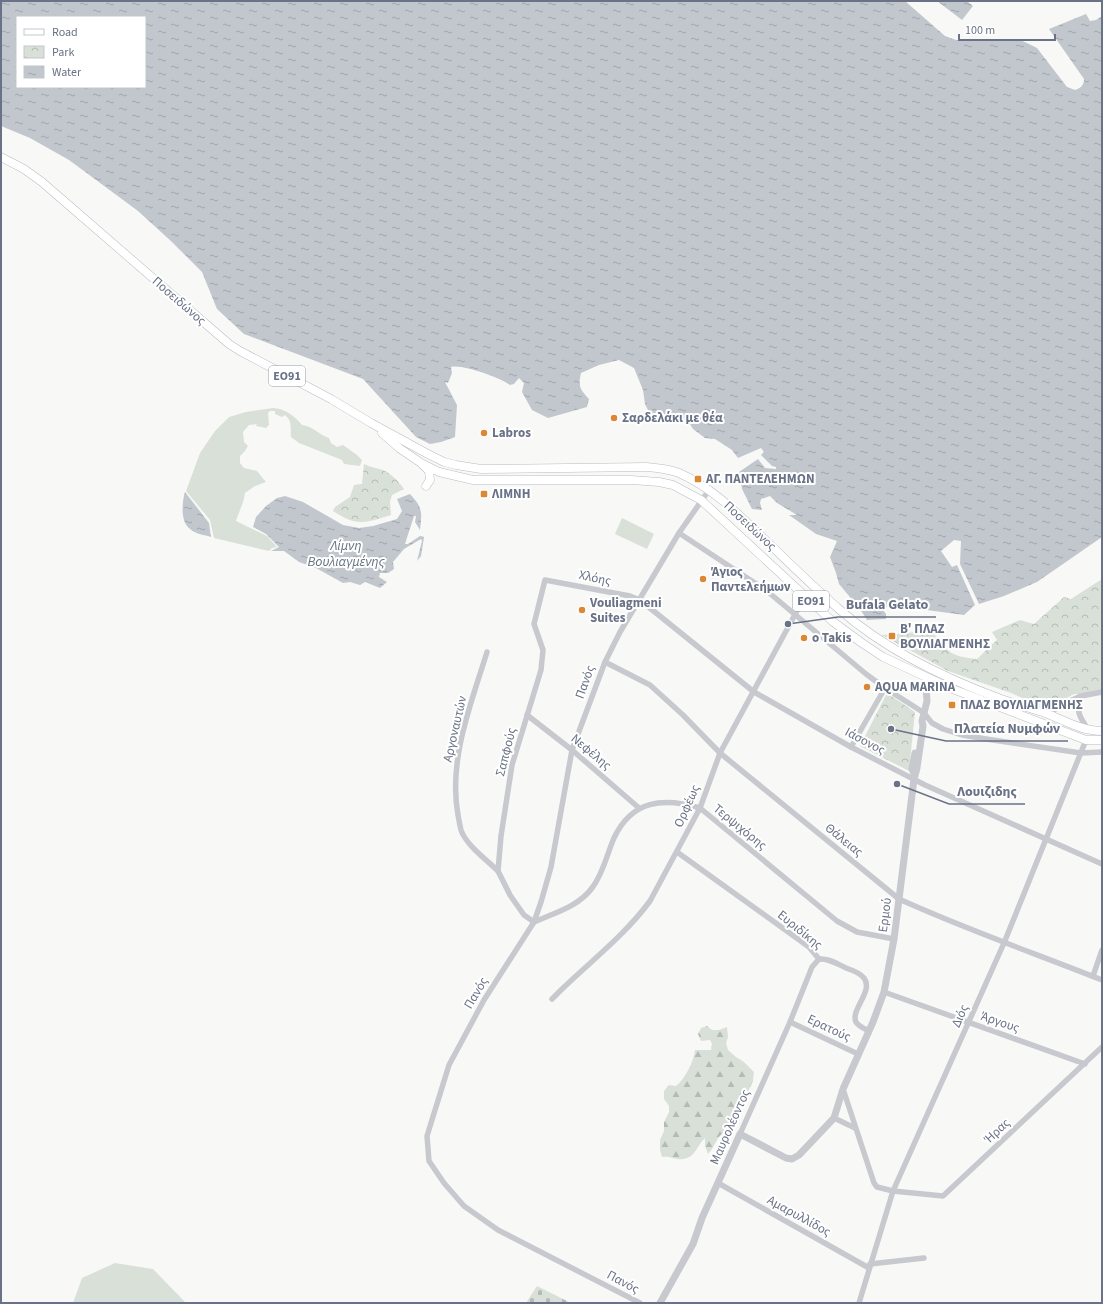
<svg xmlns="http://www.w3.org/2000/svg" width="1103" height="1304" font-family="'Source Sans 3',sans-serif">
	<defs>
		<pattern id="forest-firs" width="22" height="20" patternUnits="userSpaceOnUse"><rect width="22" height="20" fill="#d9e0d8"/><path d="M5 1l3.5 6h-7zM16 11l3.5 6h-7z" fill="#b4bab5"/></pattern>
		<pattern id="cemetery-stones" width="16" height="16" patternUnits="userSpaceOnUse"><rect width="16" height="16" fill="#d9e0d8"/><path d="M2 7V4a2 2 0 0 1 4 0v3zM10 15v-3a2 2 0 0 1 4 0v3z" fill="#b4bab5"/></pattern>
		<pattern id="park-crowns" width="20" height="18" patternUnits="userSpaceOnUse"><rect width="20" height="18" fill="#d9e0d8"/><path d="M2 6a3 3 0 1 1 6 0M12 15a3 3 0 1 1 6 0" fill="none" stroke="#b4bab5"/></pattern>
		<pattern id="water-ripples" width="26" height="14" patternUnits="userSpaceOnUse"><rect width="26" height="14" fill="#c1c7cd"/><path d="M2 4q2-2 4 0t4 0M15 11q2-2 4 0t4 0" fill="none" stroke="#a1a6ac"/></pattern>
	</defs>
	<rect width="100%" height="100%" fill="#f8f9f7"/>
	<!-- grass -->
	<g fill="#d9e0d8">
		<path d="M273,408C284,408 296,417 302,425C313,426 319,435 329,438L331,443L337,447L343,445L357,455L362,460L360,466L344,464L342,460L299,443L291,437C290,428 293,422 285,415L282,417L275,414V411H270L268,413L269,425L266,428L256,426L257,424L249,425L243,432L244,442L248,446L245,451L240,456V463L244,468L257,471L266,482L255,486L245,493C244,503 239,511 236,521L267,536L277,547L272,548L269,551L214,538L210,520L186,491L200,453L215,431L229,417L246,412Z"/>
		<polygon points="622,518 654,534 647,549 615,534"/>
		<polygon points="115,1263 153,1269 185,1302 189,1303 73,1303 82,1278"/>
	</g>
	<!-- forest -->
	<path fill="url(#forest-firs)" d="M707,1026L712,1030H719L727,1027L728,1037L726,1043L728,1050L736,1057L744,1062L754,1072L753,1081L737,1115C729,1120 728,1125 723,1133C721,1135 718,1137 717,1140C714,1145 712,1150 708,1154L705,1146V1138C696,1146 695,1161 678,1159C672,1159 670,1156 662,1157L660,1150V1140L664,1131V1122L669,1112V1106L664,1099V1091L669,1085L676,1086C685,1079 694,1061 695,1050H711L712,1044L710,1040L701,1041L698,1034L701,1028Z"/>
	<!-- cemetery -->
	<polygon fill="url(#cemetery-stones)" points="537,1286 571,1303 526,1303"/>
	<!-- park -->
	<g fill="url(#park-crowns)">
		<path d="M364,464C370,467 377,468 383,470C392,474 399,482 404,489L392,495L390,502L391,515C365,523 357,527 333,511L335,507L350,497L354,485L362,484Z"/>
		<path d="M1102,579V690L1089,694H1074L1047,709L1011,693L948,671L882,635L919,632L934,634C949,654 952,656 977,659L997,640L992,632L1020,620L1034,624L1064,597L1071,599Z"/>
		<polygon points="887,693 915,712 909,771 860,746"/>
	</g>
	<!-- water -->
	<g fill="url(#water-ripples)" fill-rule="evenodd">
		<path d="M1,1H905L945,36L956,40L1018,39L1029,44L1037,48L1067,87L1075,90C1081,88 1084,85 1084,79L1049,29L1086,14L1090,21L1096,20L1102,16V537L1037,582L1004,596L979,604L960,564L961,541L954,540L941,551L952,567L957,565L975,605L964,615L889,605L883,610L886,614V619L867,620L860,609L839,584L836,573L830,557L837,541L816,534L789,515H797L777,503L770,496L761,499L760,503L762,510L752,509L742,489L739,472L758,459L765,468L776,469V467L772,466L761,455L764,452L761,448L738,458L732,450L715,439L705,438L693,429L688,421L678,419L660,421L650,414L645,404L643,390L634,368L619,360L599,365L581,373C578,387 580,389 589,399L587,407L548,418L532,410L522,392L524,383L519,378L514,384L510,385C500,378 463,364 451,367L452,373L448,383L445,382L457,405L455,437L441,442L430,444L416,437L363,379L244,334L217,309L202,272L172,242L138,211L69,160L30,138L1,126ZM17,17H145V87H17Z"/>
		<polygon points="937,1 967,1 973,6 962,20"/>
		<path d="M185,492L209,523L211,537C205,535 195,534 190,529C180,522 182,502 185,492Z"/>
		<path d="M410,494C423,508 422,512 420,530L415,522L416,516H414L405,544H408L420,536L424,537L421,556L417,561L422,541L421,539L404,549L393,562L394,569L388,573H380L379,577L387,582L380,588L365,582L360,585L350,582L343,583L316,568L299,562L284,551H271L279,547L266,534L253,527L256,517L266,506L277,498L285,496L303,502L343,525L359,528L373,526L397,519L402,511L397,499Z"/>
	</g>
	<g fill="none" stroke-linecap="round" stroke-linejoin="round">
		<!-- primary casing -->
		<g stroke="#babcc1" stroke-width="9">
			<g id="primary">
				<path d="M1,157L24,169L42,182L229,344L240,351L331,399L371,423L426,453L444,462L456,465L481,469L646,467C657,468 669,469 679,473C709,486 733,509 756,531C784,558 811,585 840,610C886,650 944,678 1001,699C1016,704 1030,708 1045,713C1064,720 1081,731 1102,731"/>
				<polyline points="382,433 399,448 421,463 439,472 473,480 631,480 659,482 673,485 701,500 832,621 862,643 883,657 950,688 1086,740 1102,740"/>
				<polyline points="423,465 429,471 430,480 426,486"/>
			</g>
		</g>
		<!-- minor -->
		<g stroke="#c7c9ce" stroke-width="5.5">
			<polyline points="679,533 767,591 866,674 885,688 918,709 924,713 932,723 943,729 962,735 986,739 1081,753 1102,752"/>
			<path d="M487,652C471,704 448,760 458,815C459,820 460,826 461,830C466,845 487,860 498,871"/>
			<path d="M605,662L650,685L683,715L720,753L899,899C965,929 1034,953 1102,980"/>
			<path d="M1081,696C1075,710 1080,718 1088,729"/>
			<polyline points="1046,714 1072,700 1081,696 1102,692"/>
			<polyline points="527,715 572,750 639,808"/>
			<polyline points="851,747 885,688"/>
			<polyline points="677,852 809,947 819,959"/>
			<path d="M894,939L857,932L837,921L700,808C663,797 632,800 614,838C607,854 603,874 592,888C578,907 554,913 534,922L524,915L510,895L498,871L501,836L512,765L541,670L543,650L534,624L545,580L630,596L640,600L754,692L851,747L925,785L1102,864"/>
			<path d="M819,959C829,958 837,964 846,968C852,970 860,973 864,978C874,991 850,1010 856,1022C858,1026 865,1029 869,1031"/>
			<polyline points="1093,976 1102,950"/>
			<polyline points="884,992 1085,1064"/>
			<path d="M552,999L561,990C591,961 625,935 650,901L700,808L720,753L805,596"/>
			<polyline points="790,1022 858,1054"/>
			<polyline points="843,1089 874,1183 877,1187 893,1191 943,1196 1102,1047"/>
			<polyline points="834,1118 855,1128"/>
			<polyline points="740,1134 790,1022 812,967 819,959"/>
			<polyline points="718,1183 869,1268"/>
			<polyline points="870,1264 924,1258"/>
			<polyline points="640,1303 498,1230 464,1206 444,1183 429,1161 427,1136 449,1065 484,1000 534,922 541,902 551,867 572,750 605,662 620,632 679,533 709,490"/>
			<polyline points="859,1303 893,1191 1004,943 1086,740"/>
		</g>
		<!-- tertiary -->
		<g stroke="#c7c9ce" stroke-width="7">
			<polyline points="914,774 912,769 915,753"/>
			<polyline points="660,1303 693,1244 702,1218 740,1134 786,1158 792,1159 799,1155 834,1118 843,1089 873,1022 884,992 894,939 914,779 917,768 923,726 922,721 927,701 926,688 936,682"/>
		</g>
		<!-- primary -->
		<use href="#primary" stroke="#fff" stroke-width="8"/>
	</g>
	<!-- markers -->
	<g fill="#dc8734" stroke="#fff" stroke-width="1.5">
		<circle cx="614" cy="418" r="4"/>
		<circle cx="484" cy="433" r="4"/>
		<rect x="694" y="475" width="8" height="8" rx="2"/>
		<rect x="480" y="490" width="8" height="8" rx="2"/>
		<circle cx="703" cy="579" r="4"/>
		<circle cx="582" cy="610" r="4"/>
		<rect x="888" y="632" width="8" height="8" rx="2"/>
		<circle cx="804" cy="638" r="4"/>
		<circle cx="867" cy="687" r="4"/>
		<rect x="948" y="701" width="8" height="8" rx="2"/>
	</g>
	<g text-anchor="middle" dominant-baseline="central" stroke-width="4" stroke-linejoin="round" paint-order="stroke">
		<!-- shield labels -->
		<g fill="#fff" stroke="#969caa" stroke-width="1">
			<rect x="269" y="366" width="36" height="20" rx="3"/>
			<rect x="793" y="591" width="36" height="20" rx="3"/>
		</g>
		<g font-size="12" font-weight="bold" fill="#697286">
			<text x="287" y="376">ΕΟ91</text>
			<text x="811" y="601">ΕΟ91</text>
		</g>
		<!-- street labels -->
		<g font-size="13" fill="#697286" stroke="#fff">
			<text transform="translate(179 301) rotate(41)">Ποσειδώνος</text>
			<text transform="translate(750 526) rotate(43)">Ποσειδώνος</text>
			<text transform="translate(595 578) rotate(12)">Χλόης</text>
			<text transform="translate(585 682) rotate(-70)">Πανός</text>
			<text transform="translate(455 729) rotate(-77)">Αργοναυτών</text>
			<text transform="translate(865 741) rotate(28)">Ιάσονος</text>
			<text transform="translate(506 752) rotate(-76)">Σαπφούς</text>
			<text transform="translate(591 752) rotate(40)">Νεφέλης</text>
			<text transform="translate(687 806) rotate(-66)">Ορφέως</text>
			<text transform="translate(740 827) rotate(39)">Τερψιχόρης</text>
			<text transform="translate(844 840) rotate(39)">Θάλειας</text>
			<text transform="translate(885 915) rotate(-83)">Ερμού</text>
			<text transform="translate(800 930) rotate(39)">Ευριδίκης</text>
			<text transform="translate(476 993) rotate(-59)">Πανός</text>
			<text transform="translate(960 1016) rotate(-66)">Διός</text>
			<text transform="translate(1000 1022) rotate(19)">Άργους</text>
			<text transform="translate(829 1028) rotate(25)">Ερατούς</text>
			<text transform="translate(730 1127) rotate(-66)">Μαυρολέοντος</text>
			<text transform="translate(997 1131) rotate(-43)">Ήρας</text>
			<text transform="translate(799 1216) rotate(29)">Αμαρυλλίδος</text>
			<text transform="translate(623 1282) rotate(28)">Πανός</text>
		</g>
		<!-- poi labels -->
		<g font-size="13" font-weight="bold" fill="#697286" stroke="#fff" text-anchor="start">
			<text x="622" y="418">Σαρδελάκι με θέα</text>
			<text x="492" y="433">Labros</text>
			<text x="706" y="479">ΑΓ. ΠΑΝΤΕΛΕΗΜΩΝ</text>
			<text x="492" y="494">ΛΙΜΝΗ</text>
			<text x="711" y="572">Άγιος<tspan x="711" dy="15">Παντελεήμων</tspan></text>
			<text x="590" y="603">Vouliagmeni<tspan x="590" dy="15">Suites</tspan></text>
			<text x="900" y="629">Β' ΠΛΑΖ<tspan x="900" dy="15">ΒΟΥΛΙΑΓΜΕΝΗΣ</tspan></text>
			<text x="812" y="638">o Takis</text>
			<text x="875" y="687">AQUA MARINA</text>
			<text x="960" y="705">ΠΛΑΖ ΒΟΥΛΙΑΓΜΕΝΗΣ</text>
		</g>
		<!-- water labels -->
		<g font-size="14" font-style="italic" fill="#657381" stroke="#fff">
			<text x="346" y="546">Λίμνη<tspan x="346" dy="16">Βουλιαγμένης</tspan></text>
		</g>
	</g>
	<!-- callouts -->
	<path fill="none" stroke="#697286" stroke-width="1.5" d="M788 624L838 617H936M891 729L946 741H1068M897 784L949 804H1025"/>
	<g fill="#697286" stroke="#fff" stroke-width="1.5">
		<circle cx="788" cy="624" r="4"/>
		<circle cx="891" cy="729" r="4"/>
		<circle cx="897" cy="784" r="4"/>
	</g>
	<g font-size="14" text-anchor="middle" font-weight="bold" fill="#697286" stroke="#fff" stroke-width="4" stroke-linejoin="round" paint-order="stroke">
		<text x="887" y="609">Bufala Gelato</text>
		<text x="1007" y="733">Πλατεία Νυμφών</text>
		<text x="987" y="796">Λουιζιδης</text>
	</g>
	<!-- border -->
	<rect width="1103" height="1304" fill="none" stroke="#697286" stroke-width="4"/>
	<!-- legend -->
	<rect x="16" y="16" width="130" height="72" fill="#ffffff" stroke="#c3c7cf"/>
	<rect x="24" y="29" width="20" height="6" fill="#ffffff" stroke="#c3c7cf"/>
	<text x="52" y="36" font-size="12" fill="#697286">Road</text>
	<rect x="24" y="46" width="20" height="12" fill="url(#park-crowns)" stroke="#c3c7cf"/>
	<text x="52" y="56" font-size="12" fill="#697286">Park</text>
	<rect x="24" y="66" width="20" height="12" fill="url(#water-ripples)" stroke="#c3c7cf"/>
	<text x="52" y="76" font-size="12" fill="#697286">Water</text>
	<!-- scale -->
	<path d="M959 34v6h96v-6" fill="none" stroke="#697286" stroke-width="2"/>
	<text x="965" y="34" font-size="12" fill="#697286" stroke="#ffffff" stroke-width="3" paint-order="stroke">100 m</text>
</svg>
